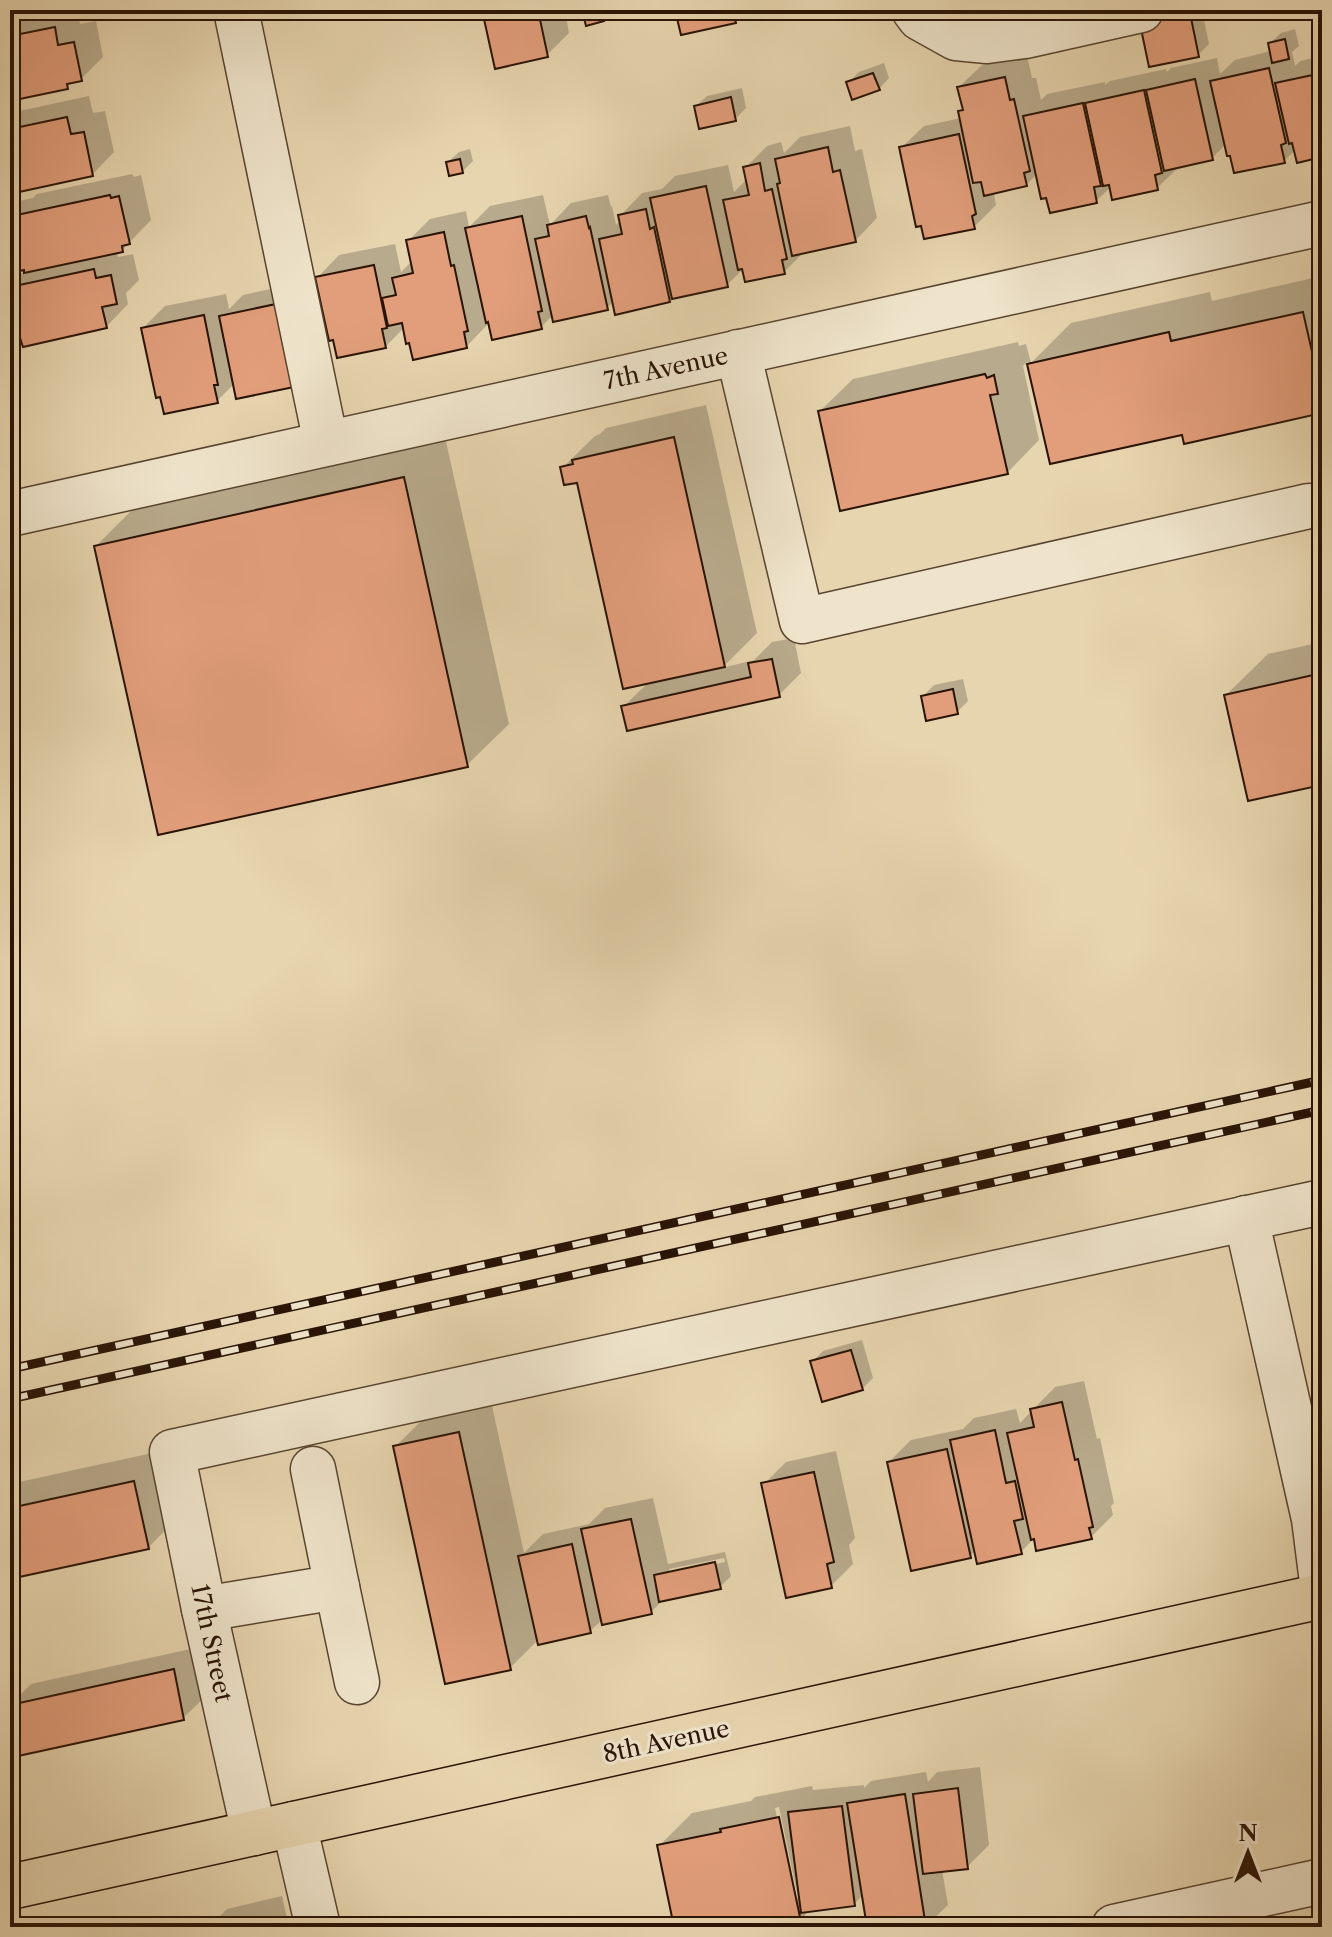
<svg xmlns="http://www.w3.org/2000/svg" width="1332" height="1937" font-family="'Libre Caslon Text',serif">
	<rect width="100%" height="100%" fill="#e7d5af"/>
	<filter id="stains"><feTurbulence type="fractalNoise" baseFrequency=".0025" numOctaves="4"/><feColorMatrix values="0 0 0 0 .2 0 0 0 0 .09 0 0 0 0 .02 0 0 0 .5 -.17"/></filter>
	<radialGradient id="worn" r=".72"><stop offset=".6" stop-color="#630" stop-opacity="0"/><stop offset="1" stop-color="#630" stop-opacity=".3"/></radialGradient>
	<!-- shadow -->
	<g fill="#0003" fill-rule="evenodd">
		<polygon points="55,10 77,10 80,24 96,21 103,57 81,79 73,81 67,87 10,99 10,19"/>
		<polygon points="484,10 612,10 603,20 585,12 566,16 569,33 547,55"/>
		<polygon points="678,10 746,10 735,21"/>
		<polygon points="1169,10 1202,10 1209,44 1198,55 1153,13"/>
		<polygon points="1295,29 1299,46 1292,52 1295,66 1300,61 1322,56 1322,155 1296,149 1284,161 1226,144 1212,158 1180,166 1157,188 1111,187 1096,201 1038,173 1026,185 997,191 994,194 996,205 974,227 901,148 924,126 961,118 960,112 964,108 959,87 982,65 1027,56 1032,78 1036,78 1041,100 1047,94 1105,82 1105,85 1110,81 1166,69 1167,72 1171,68 1217,58 1220,74 1235,60 1271,51 1270,43 1281,33"/>
		<polygon points="884,63 889,78 879,89 848,83 859,72"/>
		<polygon points="742,88 746,108 735,119 696,106 707,96"/>
		<polygon points="89,96 93,113 105,111 114,152 92,175 10,192 10,113"/>
		<polygon points="850,126 855,151 862,149 877,218 855,241 804,252 784,272 744,268 727,285 673,297 669,301 614,301 607,308 553,315 541,327 490,322 466,347 405,327 385,347 317,278 339,255 395,244 401,272 412,261 408,241 430,219 466,211 469,227 490,206 543,195 550,225 571,203 608,195 611,207 612,206 616,225 621,220 620,216 642,193 662,189 675,176 728,165 734,192 747,179 745,168 767,146 781,142 784,153 800,137"/>
		<polygon points="470,149 473,161 462,172 448,162 459,152"/>
		<polygon points="132,174 134,177 141,175 151,220 122,250 117,251 118,257 133,254 139,280 126,293 128,304 106,327 10,335 10,280 15,275 26,272 25,268 10,271 10,210 19,201 33,198 37,194"/>
		<polygon points="1322,276 1322,411 1183,433 1051,462 1028,361 1023,366 1039,440 1007,473 820,411 853,379 1018,342 1019,346 1026,344 1031,363 1071,323 1210,292 1212,301"/>
		<polygon points="298,283 235,383 217,401 143,328 165,306 226,294 229,309 243,295"/>
		<polygon points="706,405 757,633 722,668 754,660 772,642 794,638 801,673 779,695 623,707 649,682 579,481 562,468 595,436 600,434 606,428"/>
		<polygon points="445,437 509,724 467,765 96,546 137,505"/>
		<polygon points="1322,642 1322,783 1226,695 1268,654"/>
		<polygon points="963,679 968,701 957,712 923,696 934,685"/>
		<polygon points="862,1340 873,1378 862,1389 812,1362 823,1351"/>
		<polygon points="1084,1381 1097,1439 1100,1438 1114,1503 1111,1506 1113,1515 1091,1537 1035,1537 1021,1552 976,1550 970,1556 889,1462 911,1440 963,1429 974,1418 1016,1409 1020,1423 1055,1387"/>
		<path d="M491,1401L524,1553L543,1534L589,1524L605,1508L653,1498L668,1564L725,1552L731,1576L720,1587L665,1598L651,1612L603,1619L590,1631L539,1639L510,1668L396,1446L428,1414ZM724,1558L725,1562L669,1574V1569Z"/>
		<polygon points="166,1450 180,1515 148,1548 10,1577 10,1484"/>
		<polygon points="836,1451 855,1538 849,1545 853,1564 831,1586 764,1484 786,1462"/>
		<polygon points="195,1648 206,1696 183,1718 17,1754 10,1763 10,1705 31,1684"/>
		<path d="M980,1767L989,1845L967,1867L942,1870L948,1905L925,1927H869L863,1895L854,1904L811,1909L800,1920L766,1927H676L659,1846L692,1813L751,1801L755,1797L812,1786L813,1790L864,1785V1788L871,1781L926,1772L928,1782L937,1772ZM779,1807L798,1898H794L775,1808Z"/>
		<polygon points="282,1896 289,1927 209,1927 227,1909"/>
	</g>
	<!-- building -->
	<g fill="#e29e7b" stroke="#291305" stroke-width="2">
		<polygon points="482,10 538,10 548,57 495,69"/>
		<polygon points="561,10 604,10 601,11 604,21 586,26 583,14 563,19"/>
		<polygon points="675,10 733,10 736,23 681,35"/>
		<polygon points="1190,13 1199,57 1149,67 1140,24"/>
		<polygon points="55,27 58,45 74,42 82,81 67,84 68,89 10,101 10,36"/>
		<polygon points="1285,39 1289,59 1272,63 1268,43"/>
		<polygon points="1269,68 1286,143 1281,145 1285,163 1234,173 1230,156 1227,156 1210,81"/>
		<polygon points="873,73 880,90 852,100 846,82"/>
		<polygon points="1322,73 1322,157 1297,163 1292,143 1289,144 1275,83"/>
		<polygon points="1005,77 1010,100 1014,99 1030,171 1024,173 1027,186 984,196 981,182 973,183 958,111 963,110 957,87"/>
		<polygon points="1195,79 1213,160 1164,171 1146,90"/>
		<polygon points="1144,90 1162,173 1155,175 1158,190 1112,200 1109,185 1103,186 1085,103"/>
		<polygon points="731,97 736,121 699,129 694,106"/>
		<polygon points="1083,103 1101,186 1094,187 1097,203 1050,213 1046,198 1041,199 1023,116"/>
		<polygon points="67,117 71,134 84,132 93,176 10,194 10,129"/>
		<polygon points="959,134 976,214 972,216 975,229 924,239 921,226 916,227 899,147"/>
		<polygon points="828,147 833,172 840,170 856,242 792,256 777,184 780,183 775,159"/>
		<polygon points="460,159 463,173 449,176 446,162"/>
		<polygon points="760,163 765,191 772,189 787,259 782,260 785,274 745,282 742,269 738,270 723,200 749,195 743,167"/>
		<polygon points="706,186 728,287 672,299 650,198"/>
		<polygon points="110,195 111,198 119,196 130,244 122,246 123,252 24,273 24,270 10,273 10,219 13,219 12,216"/>
		<polygon points="646,209 650,229 654,227 670,302 615,315 599,239 622,234 618,215"/>
		<polygon points="522,216 542,311 538,312 542,329 492,340 488,322 486,323 465,228"/>
		<polygon points="586,216 589,228 590,227 608,310 553,322 535,239 549,236 547,225"/>
		<polygon points="444,232 451,266 454,265 468,331 464,332 467,348 413,360 409,343 406,344 402,323 388,326 382,298 396,295 392,278 413,273 406,240"/>
		<polygon points="374,265 387,328 382,329 386,348 337,358 333,340 329,341 315,277"/>
		<polygon points="94,269 96,278 111,275 117,304 102,307 107,328 23,347 19,335 10,337 10,287"/>
		<polygon points="276,304 294,387 236,399 219,316"/>
		<polygon points="1303,312 1322,396 1322,413 1184,444 1182,435 1050,464 1027,364 1169,332 1171,341"/>
		<polygon points="204,315 218,385 214,385 218,403 164,414 160,397 156,398 141,328"/>
		<polygon points="985,374 987,378 994,375 998,394 990,395 1008,474 840,511 818,411"/>
		<polygon points="674,437 725,667 623,689 577,483 564,485 560,467 573,464 572,460"/>
		<polygon points="404,477 468,767 158,835 94,546"/>
		<polygon points="772,659 780,697 627,731 621,706 751,677 748,663"/>
		<polygon points="1322,673 1322,785 1248,801 1224,695"/>
		<polygon points="953,689 958,714 926,721 921,696"/>
		<polygon points="851,1350 863,1390 822,1402 810,1361"/>
		<polygon points="1062,1402 1075,1460 1078,1459 1093,1527 1089,1528 1092,1539 1036,1551 1034,1539 1031,1540 1007,1433 1034,1427 1030,1409"/>
		<polygon points="995,1430 1006,1483 1015,1481 1023,1519 1014,1521 1022,1554 977,1564 950,1440"/>
		<polygon points="459,1432 511,1670 445,1684 393,1446"/>
		<polygon points="947,1449 971,1558 911,1571 887,1462"/>
		<polygon points="814,1472 834,1562 827,1564 832,1588 786,1598 761,1483"/>
		<polygon points="134,1481 149,1549 10,1579 10,1508"/>
		<polygon points="631,1519 652,1614 602,1625 581,1529"/>
		<polygon points="572,1544 591,1633 538,1645 518,1556"/>
		<polygon points="715,1562 721,1589 659,1602 654,1575"/>
		<polygon points="174,1669 184,1720 18,1756 10,1720 10,1705"/>
		<polygon points="958,1788 968,1869 923,1874 913,1794"/>
		<polygon points="905,1794 926,1927 867,1927 847,1803"/>
		<polygon points="842,1806 855,1906 801,1913 788,1812"/>
		<polygon points="779,1817 801,1922 776,1927 674,1927 657,1845 721,1832 720,1829"/>
	</g>
	<g fill="none" stroke-linecap="round" stroke-linejoin="round">
		<!-- minor casing -->
		<g stroke="#584430" stroke-width="47">
			<g id="minor">
				<polyline points="236,10 326,443"/>
				<polyline points="914,10 920,18 956,38 987,41 1025,36 1141,10"/>
				<polyline points="738,352 802,621 1309,506"/>
				<polyline points="10,514 1322,223"/>
				<polyline points="1246,1218 1314,1519 1322,1582"/>
				<polyline points="337,1587 357,1682"/>
				<polyline points="204,1609 337,1587 313,1469"/>
				<polyline points="294,1824 318,1927"/>
				<polyline points="254,1833 204,1609 172,1452 1322,1202"/>
				<polyline points="1114,1927 1322,1881"/>
			</g>
		</g>
		<!-- major casing -->
		<g stroke="#291305" stroke-width="47">
			<polyline id="major" points="10,1887 1322,1596"/>
		</g>
		<!-- minor -->
		<use href="#minor" stroke="#efe4cb" stroke-width="44"/>
		<!-- major -->
		<use href="#major" stroke="#e7d5af" stroke-width="44"/>
		<!-- rail casing -->
		<g stroke="#291305" stroke-width="9">
			<g id="rail">
				<polyline points="10,1369 1322,1080"/>
				<polyline points="10,1399 1322,1110"/>
			</g>
		</g>
		<!-- rail -->
		<use href="#rail" stroke="#efe4cb" stroke-width="6" stroke-dasharray="18" stroke-linecap="butt"/>
	</g>
	<g text-anchor="middle" dominant-baseline="central" stroke-width="6" stroke-linejoin="round" paint-order="stroke">
		<!-- street labels -->
		<g font-size="24" fill="#291305" stroke="#efe4cb">
			<text transform="translate(666 368) rotate(-12)">7th Avenue</text>
			<text transform="translate(212 1643) rotate(78)">17th Street</text>
			<text transform="translate(666 1741) rotate(-12)">8th Avenue</text>
		</g>
	</g>
	<!-- margin -->
	<rect width="1332" height="1937" fill="none" stroke="#e7d5af" stroke-width="40"/>
	<rect x="12" y="12" width="1308" height="1913" fill="none" stroke="#291305" stroke-width="4"/>
	<rect x="20" y="20" width="1292" height="1897" fill="none" stroke="#291305" stroke-width="2"/>
	<!-- north arrow -->
	<g transform="translate(1248 1853)" stroke="#efe4cb" stroke-width="6" paint-order="stroke">
	<path d="M0-6L14 30L0 20L-14 30Z" fill="#291305"/>
	<text y="-12" font-size="22" font-weight="bold" text-anchor="middle" fill="#291305">N</text>
	</g>
	<rect width="100%" height="100%" filter="url(#stains)"/>
	<rect width="100%" height="100%" fill="url(#worn)"/>
</svg>
